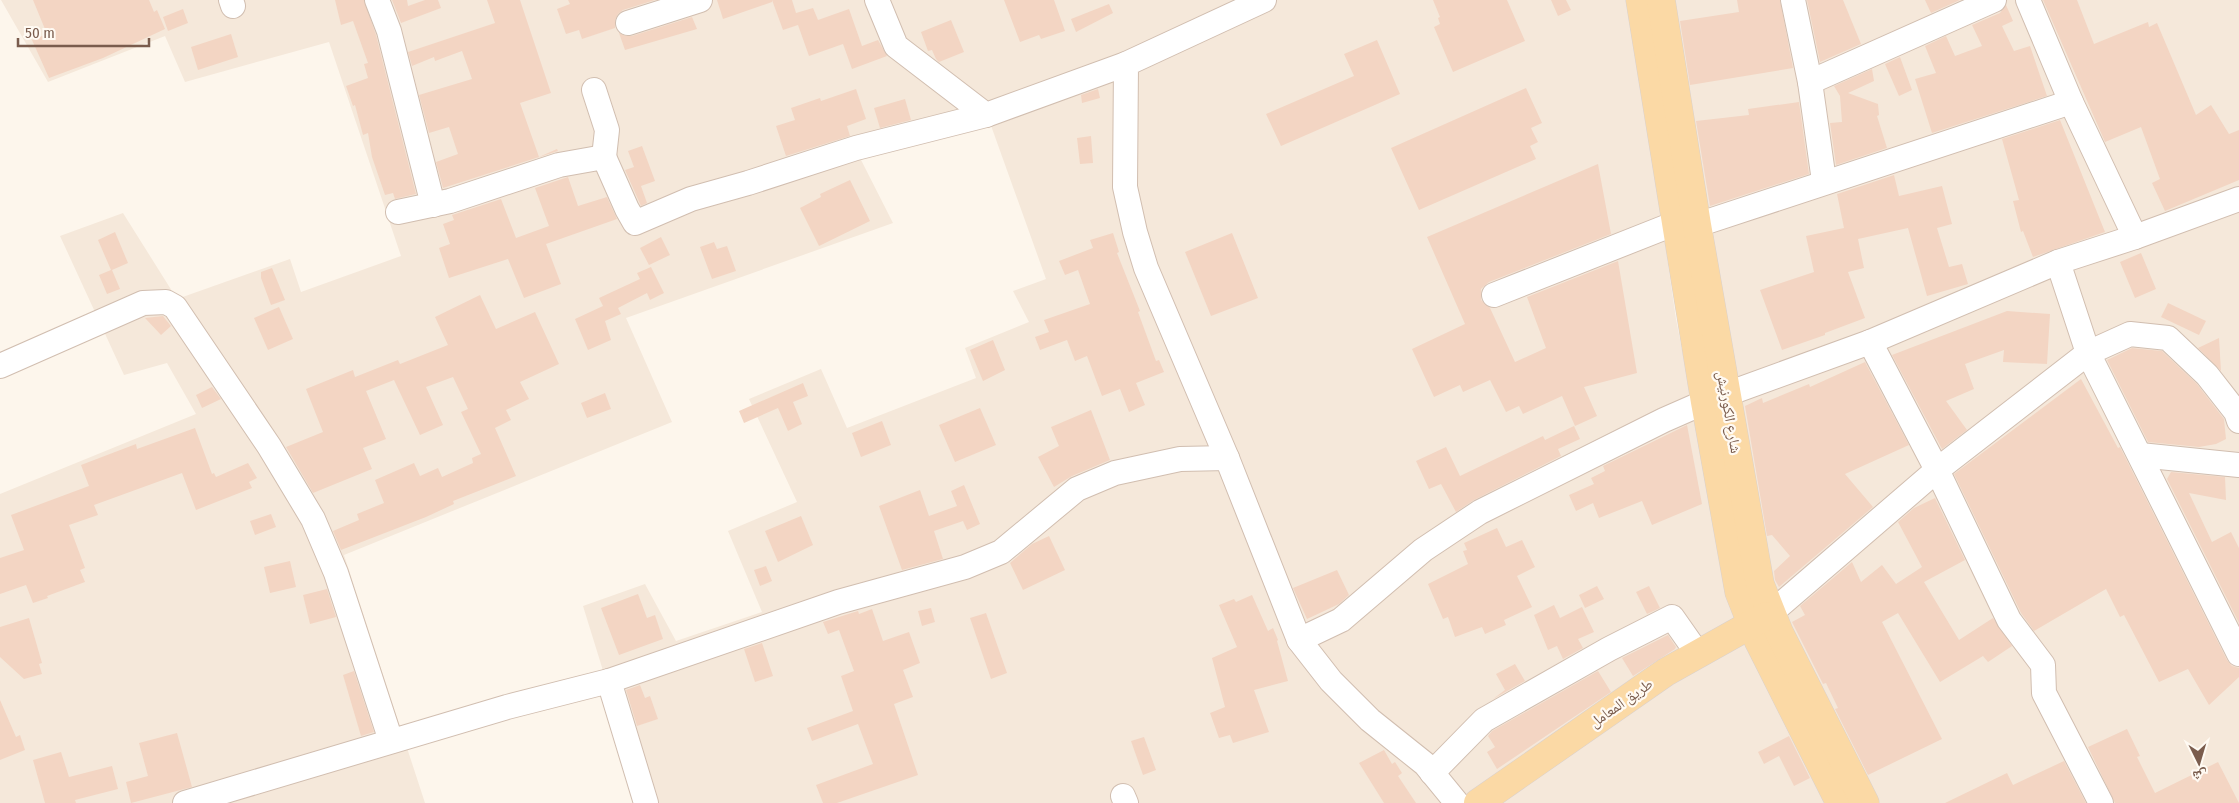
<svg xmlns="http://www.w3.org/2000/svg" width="2239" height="803" font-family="'Fira Sans Condensed','Noto Naskh Arabic',sans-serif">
	<rect width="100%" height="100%" fill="#fdf6ec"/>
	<!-- residential -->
	<g fill="#f5e8da">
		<polygon points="1,0 1630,0 1676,319 1713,507 1742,621 1464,803 644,803 583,606 645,584 676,641 762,612 728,531 797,502 749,399 821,369 847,428 976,378 965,348 1029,322 1013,291 1046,279 989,120 857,152 893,223 626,318 672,422 344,555 425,803 0,803 0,494 196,414 167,363 124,375 60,236 123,213 177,299 290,259 301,292 401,256 329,42 185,82 165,36 48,82"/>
		<polygon points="1667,0 2239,0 2239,803 1867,803 1774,607"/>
		<polygon points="1750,628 1839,803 1495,803"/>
	</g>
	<!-- building -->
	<g fill="#f3d5c3">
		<polygon points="33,0 149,0 154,12 157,10 165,29 103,58 49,78 32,40 47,34"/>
		<polygon points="335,0 364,0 376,35 416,194 395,199 393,193 385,195 372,157 368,133 363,135 355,105 353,106 346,86 368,78 364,64 368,63 353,21 341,25"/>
		<polygon points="392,0 407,0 408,6 425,0 438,0 441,8 401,23"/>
		<polygon points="487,0 520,0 551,93 520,103 539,157 557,149 558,151 443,188 436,162 458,154 449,127 429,133 419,95 472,79 462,51 435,61 434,57 412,66 408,52 495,23"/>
		<polygon points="568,0 655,0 623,10 618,14 615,20 615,28 582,39 579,30 566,34 557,9 570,4"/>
		<polygon points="717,0 772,0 772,2 723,19"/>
		<polygon points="772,0 792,0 796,13 813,8 818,20 849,9 862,46 878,40 887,56 852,69 843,44 809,56 798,25 783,30"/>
		<polygon points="1004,0 1054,0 1065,31 1041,39 1039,35 1020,42"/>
		<polygon points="1433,0 1507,0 1525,41 1453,72 1434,27 1440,24 1438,18 1440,17"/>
		<polygon points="1551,0 1566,0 1571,10 1558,16"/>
		<polygon points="1737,0 1780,0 1793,68 1690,85 1680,21 1739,12"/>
		<polygon points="1807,0 1843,0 1861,44 1820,62"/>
		<polygon points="1925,0 1960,0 1931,13"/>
		<polygon points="2043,0 2077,0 2094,44 2148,22 2149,27 2157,23 2196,115 2211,105 2229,134 2239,130 2239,180 2165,211 2152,183 2160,179 2141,127 2105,142"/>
		<polygon points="1109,4 1113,13 1076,32 1071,19"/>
		<polygon points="2006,5 2013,21 2002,26 2014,51 2030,46 2047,96 1932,133 1915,79 1936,73 1925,46 1946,36 1955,56 1982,46 1972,25 2000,13"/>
		<polygon points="183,9 188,23 168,31 163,17"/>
		<polygon points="692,17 697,29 625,50 619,33 626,36 632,36"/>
		<polygon points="951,20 964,52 939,62 936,59 932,50 928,51 921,32"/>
		<polygon points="231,34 238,57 198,70 191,47"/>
		<polygon points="1377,40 1400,94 1281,146 1266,114 1354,76 1344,54"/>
		<polygon points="1900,57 1912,90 1899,96 1885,64"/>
		<polygon points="1872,69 1874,81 1848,93 1878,104 1879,115 1877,116 1887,148 1836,165 1830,123 1842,122 1840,96 1834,86"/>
		<polygon points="1526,88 1542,123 1531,128 1538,142 1530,146 1536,159 1419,210 1391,148"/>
		<polygon points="856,89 866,119 847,126 850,136 786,156 776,126 795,120 791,108 820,98 821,101"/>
		<polygon points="1098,89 1100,98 1082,103 1081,95"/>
		<polygon points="905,99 911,120 880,128 874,108"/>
		<polygon points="1799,102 1809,174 1710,206 1696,121 1749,115 1748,109"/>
		<polygon points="2060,120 2105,232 2033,257 2023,231 2021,232 2013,201 2019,200 2002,139"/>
		<polygon points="1091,136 1093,163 1080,164 1077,138"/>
		<polygon points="642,146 655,181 641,186 647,203 641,206 625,170 634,167 628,151"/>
		<polygon points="1598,164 1611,234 1489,282 1481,289 1481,300 1490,308 1515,362 1546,348 1527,297 1618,261 1637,373 1584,387 1597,416 1575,426 1562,396 1523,414 1519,406 1506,412 1490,380 1463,392 1460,385 1434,397 1412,349 1465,324 1427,237"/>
		<polygon points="1894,175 1899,196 1942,186 1952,224 1937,228 1949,267 1962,264 1968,284 1927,296 1908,228 1858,239 1864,268 1848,272 1865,318 1825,333 1825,335 1782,350 1760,290 1814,272 1806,236 1844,228 1837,194"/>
		<polygon points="568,177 578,206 607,197 617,219 546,244 561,284 524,298 508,259 449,278 439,248 450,244 443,224 454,220 452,215 501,199 516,238 549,226 535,188"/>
		<polygon points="850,180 870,221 819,246 800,208 821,197 820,194"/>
		<polygon points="115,232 128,263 112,270 120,289 107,294 99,275 111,270 98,240"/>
		<polygon points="1113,233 1119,252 1117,253 1140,311 1138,312 1156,361 1159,360 1164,372 1136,383 1145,405 1129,412 1120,389 1102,396 1087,356 1075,361 1067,340 1040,350 1035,337 1049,332 1044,320 1090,304 1078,270 1065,275 1059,261 1093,248 1090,240"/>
		<polygon points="1232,233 1258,298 1211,316 1185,252"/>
		<polygon points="661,237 670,255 649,265 640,248"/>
		<polygon points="714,242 717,249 727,246 736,271 712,279 700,247"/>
		<polygon points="2141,253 2156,289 2135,298 2120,262"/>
		<polygon points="651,267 664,293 650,300 647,293 618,308 621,314 605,321 611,340 588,350 575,319 603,306 599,298 640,279 637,273"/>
		<polygon points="272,268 285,300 271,305 261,278 261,272"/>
		<polygon points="480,295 496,329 535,312 559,364 520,382 529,399 506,410 511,420 495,428 516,476 453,501 454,504 426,517 341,550 333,531 359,520 357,514 384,503 375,480 414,463 420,476 438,468 442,477 473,463 472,458 481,454 461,412 468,409 453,377 426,387 443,425 420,435 394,380 366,391 386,439 363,448 372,469 313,493 286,447 323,432 306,389 353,370 355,377 398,360 400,364 448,345 435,317"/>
		<polygon points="2168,303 2206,321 2199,335 2161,317"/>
		<polygon points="279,307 293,339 268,350 254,318"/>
		<polygon points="2007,311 2050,314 2047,364 2003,362 2004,350 1965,364 1974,389 1946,401 1967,430 1942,449 1892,355"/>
		<polygon points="163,316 171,326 161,335 145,318"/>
		<polygon points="2219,338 2221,371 2198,348"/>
		<polygon points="993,340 1005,370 983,381 970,350"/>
		<polygon points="2132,348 2162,351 2197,384 2224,419 2226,439 2216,444 2199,447 2148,442 2107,360"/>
		<polygon points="1865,362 1909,445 1845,474 1873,507 1779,587 1775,580 1774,571 1790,556 1772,535 1767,536 1745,406 1762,398 1763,403 1809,384 1810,387"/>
		<polygon points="2081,379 2118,448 2120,447 2227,660 2232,666 2239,668 2239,677 2209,705 2188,669 2159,682 2124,615 2120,617 2106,589 2034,631 2021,613 1954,474"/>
		<polygon points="803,383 808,396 793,402 802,424 788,431 778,408 744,423 739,411"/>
		<polygon points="212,387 221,399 202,408 196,395"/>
		<polygon points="605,393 611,409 587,418 581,403"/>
		<polygon points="980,408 996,445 955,462 939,425"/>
		<polygon points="1091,410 1110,460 1072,476 1054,487 1038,457 1059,446 1051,427"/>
		<polygon points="882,421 891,445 861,457 852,433"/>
		<polygon points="1687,425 1702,504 1652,525 1642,501 1599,518 1593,503 1576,511 1569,495 1594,484 1591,478 1605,471 1603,466"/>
		<polygon points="1574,426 1580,439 1558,449 1561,456 1474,500 1456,512 1441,484 1429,489 1416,461 1446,447 1460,476 1543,436 1545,440"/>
		<polygon points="195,428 212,474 214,473 216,477 248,463 257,478 249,482 252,488 196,510 182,473 94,505 98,515 69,525 85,568 80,570 85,582 47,596 48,598 33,603 26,585 0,594 0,558 24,550 11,515 89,486 81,465 136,444 137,449"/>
		<polygon points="2171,472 2225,477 2226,500 2189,493 2212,542 2231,532 2239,548 2239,623 2167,479"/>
		<polygon points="964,485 980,524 967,530 963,521 934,531 943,559 902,570 879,506 920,490 929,516 957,506 951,491"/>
		<polygon points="1935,498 1965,560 1924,582 1959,640 1993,618 2012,646 1988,662 1983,656 1940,682 1898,613 1882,622 1942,739 1868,775 1835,709 1838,708 1826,683 1823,684 1792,622 1805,615 1800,606 1852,562 1861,582 1882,565 1896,584 1922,567 1898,522 1914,508"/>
		<polygon points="271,514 276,527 255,535 250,521"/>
		<polygon points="801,516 813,545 778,562 765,531"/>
		<polygon points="1497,528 1506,547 1522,540 1535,567 1517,576 1532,607 1504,620 1506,625 1485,634 1482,627 1455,637 1448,617 1443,619 1428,584 1468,564 1463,551 1467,550 1464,543"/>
		<polygon points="1049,536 1065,570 1023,590 1010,563 1032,544"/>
		<polygon points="290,561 296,587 270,593 264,567"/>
		<polygon points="766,566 772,581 760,586 754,570"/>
		<polygon points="1337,570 1349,595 1339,604 1307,619 1293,588"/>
		<polygon points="1597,586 1604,599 1585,608 1579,595"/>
		<polygon points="1649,586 1660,608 1647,614 1636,592"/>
		<polygon points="327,589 336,617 310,624 303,595"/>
		<polygon points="638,594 647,618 655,615 663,639 619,655 601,608"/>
		<polygon points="1252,595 1268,631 1273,628 1278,640 1277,641 1288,681 1254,690 1269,732 1233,743 1230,735 1219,738 1210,713 1225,707 1212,658 1237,647 1219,605 1234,599 1236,602"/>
		<polygon points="1554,605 1560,618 1582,607 1594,632 1578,639 1583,648 1563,659 1557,646 1548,650 1534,615"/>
		<polygon points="931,608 935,622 922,626 918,611"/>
		<polygon points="872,609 883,641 909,632 920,663 903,670 913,697 894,704 918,775 837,803 823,803 816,785 873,764 858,724 812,741 807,728 853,711 841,676 854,671 839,630 828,634 823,622 858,611 859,614"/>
		<polygon points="986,613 1007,673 991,679 970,618"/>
		<polygon points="29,618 42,663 39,664 42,674 24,679 0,657 0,627"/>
		<polygon points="1668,635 1676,647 1675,649 1633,676 1622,658"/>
		<polygon points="762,643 773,676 755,682 744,649"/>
		<polygon points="1515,664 1525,681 1493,699 1505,690 1496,674"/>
		<polygon points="354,671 374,732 361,736 343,675"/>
		<polygon points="1598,671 1611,692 1497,769 1487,752 1495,747 1488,736 1492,731"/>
		<polygon points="640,685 645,698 650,696 658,719 637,726 626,690"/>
		<polygon points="0,700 16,737 20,735 25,750 0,760"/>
		<polygon points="2127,729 2140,756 2137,757 2155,793 2218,762 2239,803 2115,803 2088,747"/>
		<polygon points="177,733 192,787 131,803 126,782 148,776 139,743"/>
		<polygon points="1789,736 1810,778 1794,786 1779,756 1764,764 1758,752"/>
		<polygon points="1144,737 1156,770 1143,775 1131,741"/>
		<polygon points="1384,750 1392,764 1395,762 1402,773 1398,776 1416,803 1384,803 1359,763"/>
		<polygon points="61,752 69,777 112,766 118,789 75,800 76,803 45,803 33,760"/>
		<polygon points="2064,761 2086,803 1945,803 2007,773 2013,785"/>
	</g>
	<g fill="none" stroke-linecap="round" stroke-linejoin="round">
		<!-- minor casing -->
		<g stroke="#d1beb0" stroke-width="26">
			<g id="minor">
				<polyline points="231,0 233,6"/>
				<polyline points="377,0 389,31 433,205"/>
				<polyline points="877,0 896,46 986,115 1126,64"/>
				<polyline points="1264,0 1126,64 1125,187 1135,232 1146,268 1227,458 1299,640 1331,681 1370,720 1425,764 1457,803"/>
				<polyline points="1793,0 1810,82 1824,181"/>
				<polyline points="2028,0 2071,102 2135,237"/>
				<polyline points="628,23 700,0"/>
				<polyline points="1810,82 1994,0"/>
				<polyline points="594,90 607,130 604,157"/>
				<polyline points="398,212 450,201 559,165 604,157 627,209 635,223 691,199 748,183 856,148 986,115"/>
				<polyline points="1697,225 2071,102"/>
				<polyline points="2058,262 2088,353 2239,654"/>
				<polyline points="1494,295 1676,223"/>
				<polyline points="1870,342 1937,470 2009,620 2043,665 2044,693 2101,803"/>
				<polyline points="0,366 143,303 166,302 175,307 269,446 313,519 336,573 391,741"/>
				<polyline points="2140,455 2239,465"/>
				<polyline points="1771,613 1937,470 2088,353 2130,334 2168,338 2207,375 2236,412 2239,421"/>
				<polyline points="1299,640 1341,620 1423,550 1480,512 1664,420 1705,402 1870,342 2058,262 2135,237 2239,199"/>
				<polyline points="609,681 646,803"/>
				<polyline points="1432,773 1484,720 1609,649 1672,617 1698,654"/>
				<polyline points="1123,796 1126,803"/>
				<polyline points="185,803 507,707 609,681 838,602 965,567 1001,552 1077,489 1115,473 1180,459 1227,458"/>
			</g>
		</g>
		<!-- major casing -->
		<g stroke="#dad1cd" stroke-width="29">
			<g id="major">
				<polyline points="1640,0 1705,402 1739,592 1758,640 1840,803"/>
				<polyline points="1661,0 1697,225 1760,584 1779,632 1865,803"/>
				<polyline points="1478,803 1666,672 1766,616"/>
			</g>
		</g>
		<!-- minor -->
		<use href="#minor" stroke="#fff" stroke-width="24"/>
		<!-- major -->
		<use href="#major" stroke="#fbd9a5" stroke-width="28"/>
	</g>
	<g text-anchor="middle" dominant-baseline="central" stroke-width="4.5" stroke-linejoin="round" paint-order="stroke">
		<!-- street labels -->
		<g font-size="15" fill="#7a5c4d" stroke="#fffaf3">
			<text transform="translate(1729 412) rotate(80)">شارع الكورنيش</text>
			<text transform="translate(1621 703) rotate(-35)">طريق المعامل</text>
		</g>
	</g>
	<!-- north arrow -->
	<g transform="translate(2199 763) rotate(175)" stroke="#fffaf3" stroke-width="4" paint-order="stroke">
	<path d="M0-4L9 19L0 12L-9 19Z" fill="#7a5c4d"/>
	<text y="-8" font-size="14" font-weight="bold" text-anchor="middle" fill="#7a5c4d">ش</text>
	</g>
	<!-- scale -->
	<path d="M18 38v8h131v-8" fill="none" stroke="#7a5c4d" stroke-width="2.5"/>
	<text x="25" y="38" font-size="15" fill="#7a5c4d" stroke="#fffaf3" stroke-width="4" paint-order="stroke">50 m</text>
</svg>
